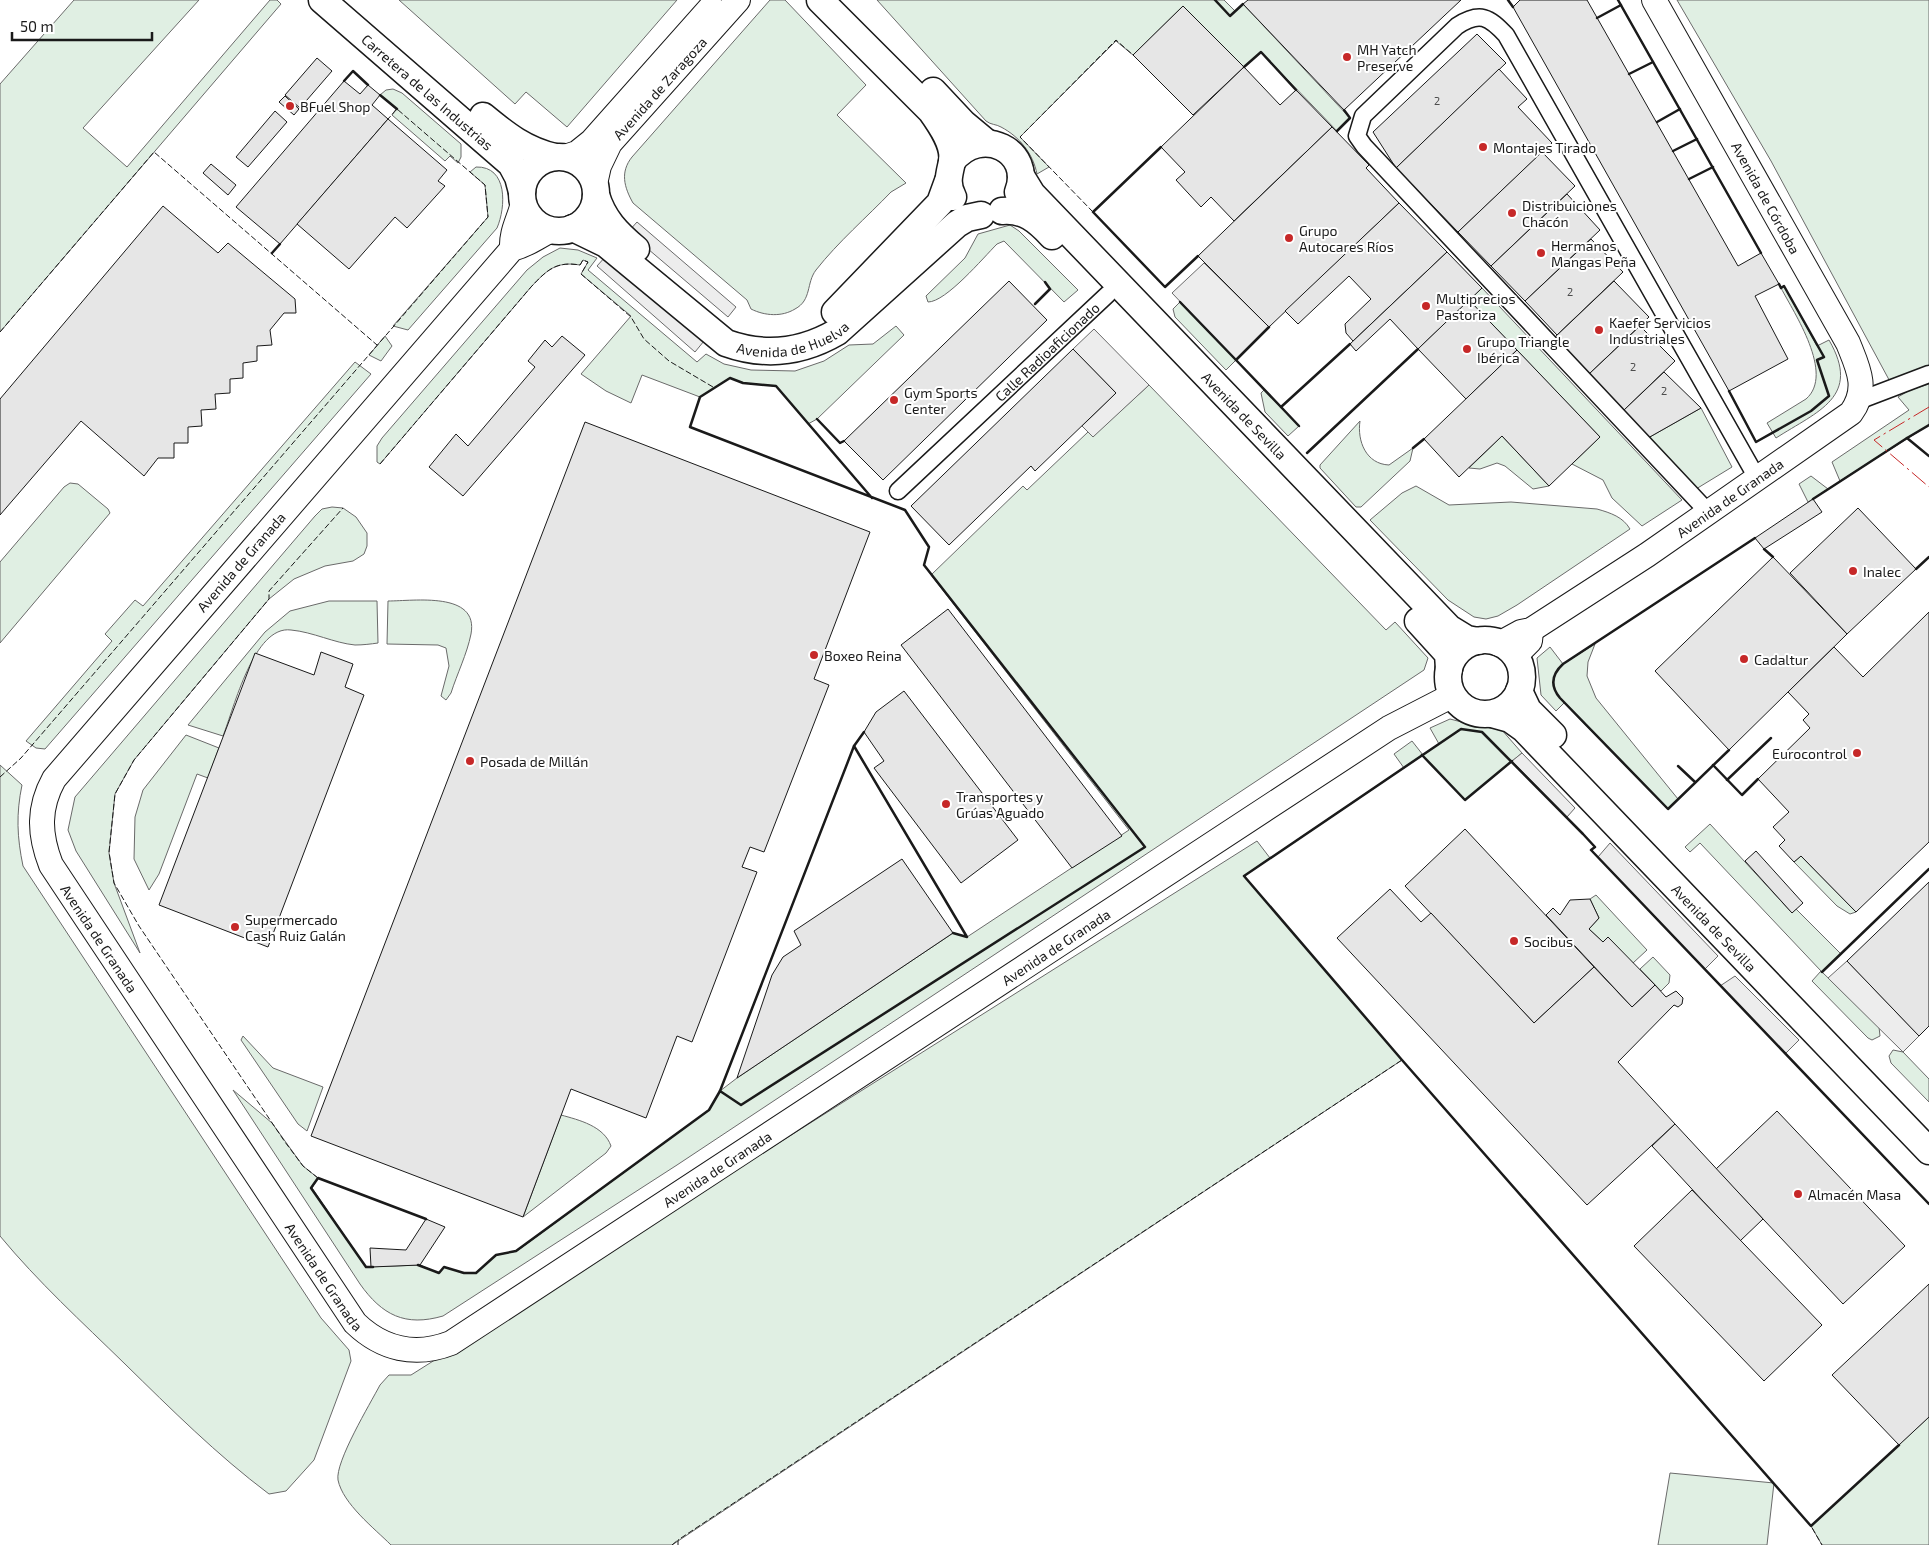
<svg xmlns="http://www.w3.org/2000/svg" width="1929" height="1545" font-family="'Exo 2',sans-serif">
	<rect width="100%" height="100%" fill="#fff"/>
	<!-- green -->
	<g fill="#e0efe3" stroke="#6a6a6a">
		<polygon points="74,0 199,0 83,128 127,167 270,0 277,0 281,4 0,332 0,84"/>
		<polygon points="399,0 677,0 567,127 526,92 515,104"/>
		<path d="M770,0H785L866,85L837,115L906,183L891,192C867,217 838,242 816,270C806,283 812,300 795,309C782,317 765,316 751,309L747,300L633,203C624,187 620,172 632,157Z"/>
		<path d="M877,0H1224L1235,11L1243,4L1350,118L1337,131L1261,52L1244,67L1183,6L1133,55L1116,41L1020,137L1049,167L1037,174C1033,154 1020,137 1001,127C996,124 991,125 986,121Z"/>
		<polygon points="1677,0 1929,0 1929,374 1894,389 1771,161"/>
		<polygon points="393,89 402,93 461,144 461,157 458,163 450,156 445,161 392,115 396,109 380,95 386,90"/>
		<path d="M476,167C508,166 506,207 497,228L408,330L393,326L488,217L485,185L470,172Z"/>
		<path d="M1010,225L1019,231L1078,290L1064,302L1004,241L997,244C983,258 946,302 928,302L926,296L965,258L978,234Z"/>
		<path d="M560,248L578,250L597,258L588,270L697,362L706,354L724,364L751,370L795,371L824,361L849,345L873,344L896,326L904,335L817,419L808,424L776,386L743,383L730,378L700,397L642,375L631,403L606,391L581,374L631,316L581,274L588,262L583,260L580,265C556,261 547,270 531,287L380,464L377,462V446L382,438L527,270L543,257Z"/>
		<path d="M1784,286L1817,346L1829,340C1862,397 1818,411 1776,438L1767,423L1806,399C1835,374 1794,313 1781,288Z"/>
		<polygon points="1482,288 1682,500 1642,526 1612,498 1603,480 1572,464 1600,437 1469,300"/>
		<polygon points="1180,302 1236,360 1226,370 1175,317 1173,309"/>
		<polygon points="385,336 392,346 381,361 369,355"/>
		<polygon points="355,362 371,374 45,749 36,748 26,741 112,641 105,634 135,600 143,606"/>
		<polygon points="1929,384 1929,425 1840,481 1832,462 1909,410 1898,397 1910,390"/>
		<path d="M1149,385L1386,630L1395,622L1428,658L1424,670L677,1165L443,1316C405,1327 382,1315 360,1284L233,1090L272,1123L303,1166L318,1178L312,1188L366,1267L420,1265L438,1273L444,1267L464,1273H476L496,1255L517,1251L686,1127L709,1110L720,1091L737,1078L953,933L967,937L1129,830L931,575L1023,486L1027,490L1088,432L1093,436Z"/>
		<polygon points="1264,390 1299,426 1288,436 1265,412 1261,393"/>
		<polygon points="1701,408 1732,467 1696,489 1648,438"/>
		<path d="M1360,421C1357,441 1366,464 1389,465L1413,448L1410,461L1361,507H1356L1320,468V465Z"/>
		<polygon points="1502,436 1549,486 1533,489 1505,466 1497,463 1480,469 1469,468"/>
		<polygon points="1811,476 1828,489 1808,502 1799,484"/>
		<polygon points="70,483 78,484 108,509 110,513 0,643 0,562 64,487"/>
		<path d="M1416,486L1449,505L1511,502L1597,509C1611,513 1623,517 1630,529L1517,605L1498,616L1486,619L1474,617L1448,600L1370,520L1402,493Z"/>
		<polygon points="332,507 343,508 356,517 367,533 367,546 364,554 353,561 325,566 294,579 269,599 134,760 115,794 109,853 114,883 140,953 76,851 68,830 75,797 315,516 322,509"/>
		<path d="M329,601H377L378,643C371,644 363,645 355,645C334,643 313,632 291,630C254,625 234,708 223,736L188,725L265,632L290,611Z"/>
		<path d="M388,601C414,601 479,591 471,634C467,654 457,674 451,693L446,700L441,696L449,666L446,648L438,645L387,644Z"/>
		<polygon points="1595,644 1588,662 1587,676 1596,698 1678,799 1668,809 1564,703 1556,711 1541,695 1537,658 1550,647 1563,664"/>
		<polygon points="1450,719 1477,726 1501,729 1522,753 1465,800 1422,755 1404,768 1394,754 1412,741 1423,755 1439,744 1430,728"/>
		<polygon points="186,735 219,748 208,778 197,774 159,874 149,890 134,859 135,817 143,790"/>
		<path d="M0,765L22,785C16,814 17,837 23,866L321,1318L349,1350L351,1361L314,1460L286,1491L269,1494C217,1455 171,1409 125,1364C82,1322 38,1282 0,1236Z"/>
		<polygon points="1710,824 1792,913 1796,909 1841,954 1822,972 1879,1027 1880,1036 1872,1040 1868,1038 1812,981 1821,971 1700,843 1690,852 1685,847"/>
		<path d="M1257,841L1270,858L1244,876L1402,1060L672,1545H391C374,1528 343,1504 338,1480C335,1462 370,1404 380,1385L389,1375H411Z"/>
		<polygon points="1801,856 1856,912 1850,914 1837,906 1794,862"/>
		<polygon points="1596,895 1647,950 1633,963 1603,942 1589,929 1599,918 1590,899"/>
		<polygon points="1653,957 1670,975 1669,983 1661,991 1640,969"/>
		<polygon points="243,1036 273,1068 323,1087 307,1131 298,1124 241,1040"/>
		<polygon points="1893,1050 1903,1052 1929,1079 1929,1102 1891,1063 1889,1056"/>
		<path d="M561,1115C579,1120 604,1126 611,1146L606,1153L523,1217Z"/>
		<polygon points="1929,1417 1929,1545 1822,1545 1811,1526"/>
		<polygon points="1670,1473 1774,1483 1767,1545 1658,1545"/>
	</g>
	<!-- parking -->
	<g fill="#ededed" stroke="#6a6a6a">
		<polygon points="637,222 736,307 728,317 628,232"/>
		<polygon points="606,256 704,341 695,352 597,266"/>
		<polygon points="1204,263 1269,327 1236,360 1172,293"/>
		<polygon points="1094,329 1149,385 1093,437 1082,426 1116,393 1073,349"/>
		<polygon points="1522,753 1575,808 1567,817 1512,761"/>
		<polygon points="1610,843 1718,956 1705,969 1598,857"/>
		<polygon points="1847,961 1919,1036 1903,1052 1828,978"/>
		<polygon points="1735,976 1799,1040 1786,1053 1720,986"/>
	</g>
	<!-- building -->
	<g fill="#e6e6e6" stroke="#1a1a1a">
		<polygon points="1248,0 1461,0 1344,110 1243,4"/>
		<polygon points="1520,0 1587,0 1738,266 1761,253 1779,284 1755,296 1788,359 1729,391 1513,7"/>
		<polygon points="1183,6 1244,67 1193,115 1133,55"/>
		<polygon points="1477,34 1506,63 1396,168 1373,132"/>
		<polygon points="317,58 332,71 300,108 285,95"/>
		<polygon points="1244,67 1280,105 1296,90 1332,127 1234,221 1211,197 1201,207 1176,180 1185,172 1161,147"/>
		<polygon points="1499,69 1527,99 1518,107 1552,143 1458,232 1396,168"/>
		<polygon points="344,81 360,94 368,85 380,95 372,105 388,119 280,244 236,207"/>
		<polygon points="285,96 299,109 294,115 279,102"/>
		<polygon points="275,111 287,122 248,167 236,157"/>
		<polygon points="388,119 447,170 438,181 445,186 407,228 395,217 349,269 297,224"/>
		<polygon points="1332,127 1369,165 1366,168 1399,203 1269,327 1198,256"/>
		<polygon points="1542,152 1575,186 1491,266 1458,232"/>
		<polygon points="211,164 236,185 228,195 203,173"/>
		<polygon points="1567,194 1600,230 1525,301 1491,266"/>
		<polygon points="1399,203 1447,252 1353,341 1346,333 1345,324 1371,299 1349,276 1298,324 1285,311"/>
		<polygon points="163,206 218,253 228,243 295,299 296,313 284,313 270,330 272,345 257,346 257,361 243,363 243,378 230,379 230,393 215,394 216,409 201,410 202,426 188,427 188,443 174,443 174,458 158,458 144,476 81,421 0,515 0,399"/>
		<polygon points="1591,239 1623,272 1557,335 1525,301"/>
		<polygon points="1447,252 1482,288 1418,349 1390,319 1356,351 1350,344"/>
		<polygon points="1009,281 1047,320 883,480 844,441"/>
		<polygon points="1614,281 1649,317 1588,375 1553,339"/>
		<polygon points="1469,300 1517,350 1466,399 1418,349"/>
		<polygon points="1640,326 1675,361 1623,411 1588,375"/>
		<polygon points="562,336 585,355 463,496 429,467 456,434 468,446 535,367 528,361 545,340 552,347"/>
		<polygon points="1073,349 1116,393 1035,471 1031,466 949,545 911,506"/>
		<polygon points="1517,350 1600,437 1549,486 1502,436 1459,477 1424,439"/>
		<polygon points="1664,372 1701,408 1648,438 1623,411"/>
		<polygon points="585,422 870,532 814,679 829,685 764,852 750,847 742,867 757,872 692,1042 677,1036 646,1118 571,1089 523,1217 311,1136"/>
		<polygon points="1813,499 1822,512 1764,549 1755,538"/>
		<polygon points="1858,508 1916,569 1847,634 1790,573"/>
		<polygon points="1773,557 1847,634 1729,750 1655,671"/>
		<polygon points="948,609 1122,836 1072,868 901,645"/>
		<polygon points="1929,612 1929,842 1856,912 1801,856 1794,862 1779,846 1785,840 1773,827 1789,812 1758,779 1810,728 1803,720 1809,714 1788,692 1834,647 1863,677"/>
		<polygon points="321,652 353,664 345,687 364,695 268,947 159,905 255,653 314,675"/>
		<polygon points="904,691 1018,840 961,883 874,768 884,761 864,732 876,712"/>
		<polygon points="1465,829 1594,967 1534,1023 1405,886"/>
		<polygon points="1756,851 1803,903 1792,913 1745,861"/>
		<polygon points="902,859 953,933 737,1078 772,975 783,957 801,945 794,931"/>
		<polygon points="1929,882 1929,1026 1919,1036 1847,961"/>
		<polygon points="1390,889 1421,922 1431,913 1534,1023 1594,967 1632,1007 1655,985 1666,997 1676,991 1683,998 1682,1004 1678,1007 1674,1005 1618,1062 1675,1124 1587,1205 1337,938"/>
		<polygon points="1590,899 1599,918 1589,929 1603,942 1608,937 1655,985 1632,1007 1546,915 1553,908 1560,915 1570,900"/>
		<polygon points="1777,1111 1905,1246 1843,1304 1716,1169"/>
		<polygon points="1675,1124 1763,1219 1740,1241 1652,1146"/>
		<polygon points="1692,1190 1822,1325 1764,1381 1634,1246"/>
		<polygon points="426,1219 445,1227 420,1265 371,1267 370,1248 406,1250"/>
		<polygon points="1929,1284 1929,1417 1899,1445 1832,1375"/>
	</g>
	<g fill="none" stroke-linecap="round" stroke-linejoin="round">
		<!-- street casing -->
		<g stroke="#1a1a1a" stroke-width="19">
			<g id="street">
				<polyline points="1858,401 1929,374"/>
				<path id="s1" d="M898,491L1108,294"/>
				<path d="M1708,512L1364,146L1357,136L1363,116L1457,26C1480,11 1489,17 1506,35L1757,478"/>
			</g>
		</g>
		<!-- secondary casing -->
		<g stroke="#1a1a1a" stroke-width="26">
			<g id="secondary">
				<polyline points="565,157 577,153 592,141 711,7"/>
				<path id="s2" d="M595,184L599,166L610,143L738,0"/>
				<path id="s3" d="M552,230C536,237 530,244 512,249L54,779C38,808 39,834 51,865L355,1323C382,1349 415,1357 451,1343L1389,728L1453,695"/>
				<path d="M512,249C511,231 519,220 523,203"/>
				<path id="s4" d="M1499,644L1521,632L1531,630L1647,555L1851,413C1869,388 1858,368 1848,343L1654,0"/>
				<polyline points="1515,656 1530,641 1531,630"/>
			</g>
		</g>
		<!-- primary casing -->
		<g stroke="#1a1a1a" stroke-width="29">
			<g id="primary">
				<path id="s5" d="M322,0L511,164L518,177L522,192"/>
				<path d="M820,0L931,111C941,125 955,145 952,162C949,175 946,184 953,197"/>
				<polyline points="933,91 963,123 987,143"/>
				<path d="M483,116C506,135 525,150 555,157"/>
				<circle cx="559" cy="194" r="37"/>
				<path d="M952,161C981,124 1034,151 1018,192"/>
				<path id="s6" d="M1021,176L1032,194L1449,628L1467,639L1478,641"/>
				<path d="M596,195C603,219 617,233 636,249"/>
				<path d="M1002,211C1024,209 1037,220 1052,236"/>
				<path id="s7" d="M573,228L606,244L726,343C765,357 801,353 837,332L957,224L967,218L981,215"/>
				<polyline points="835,312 940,203 948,181"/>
				<polyline points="1418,621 1448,654 1449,669"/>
				<circle cx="1485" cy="677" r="37"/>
				<polyline points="1519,691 1528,710 1553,735"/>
				<path id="s8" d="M1492,714L1510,719L1524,729L1929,1151"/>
			</g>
		</g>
		<!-- street -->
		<use href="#street" stroke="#fff" stroke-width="16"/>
		<!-- secondary -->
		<use href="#secondary" stroke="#fff" stroke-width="24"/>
		<!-- primary -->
		<use href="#primary" stroke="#fff" stroke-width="26"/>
		<!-- fence -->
		<g stroke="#1a1a1a" stroke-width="1" stroke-dasharray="6 2.5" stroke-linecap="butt">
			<polyline points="1093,212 1020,137 1116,40 1133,55"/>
			<polyline points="0,332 154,152 377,345"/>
			<path d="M380,464L531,287C547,270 556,261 580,265L583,260L588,262L581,274L631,317L644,339L669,361L713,387"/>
			<polyline points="0,777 21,758 488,217 485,185 397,109 388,119"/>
			<polyline points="318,1178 303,1166 285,1142 139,926 114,883 109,852 115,794 134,760 269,599 269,591 343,508"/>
			<polyline points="672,1545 678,1540"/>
			<polyline points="678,1545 678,1540 1402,1060 1811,1526 1822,1545"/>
		</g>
		<!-- wall -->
		<g stroke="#1a1a1a" stroke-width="2.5">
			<polyline points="1215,0 1230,16 1243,4"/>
			<polyline points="1508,0 1513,7"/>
			<polyline points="1618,0 1761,253"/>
			<polyline points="1597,18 1621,5"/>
			<polyline points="1244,67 1261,52 1296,90"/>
			<polyline points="1629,74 1653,62"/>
			<polyline points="344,81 353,71 368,85"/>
			<polyline points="380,95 397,109"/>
			<polyline points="1657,122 1680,109"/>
			<polyline points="1337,131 1350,118 1344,110"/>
			<polyline points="1161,147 1093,212 1165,287 1198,256"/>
			<polyline points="1673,151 1697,139"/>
			<polyline points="1689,179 1713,167"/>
			<polyline points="272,253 280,244"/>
			<polyline points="1180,302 1236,360"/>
			<polyline points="1035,304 1050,289 1045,282"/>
			<polyline points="1269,327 1236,360 1281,407"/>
			<polyline points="1729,391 1756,442 1811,411 1829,396 1817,360 1824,357 1784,286 1781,288 1779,284"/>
			<polyline points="817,419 840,443 844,441"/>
			<polyline points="1929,425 1907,438 1929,456"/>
			<polyline points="1299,426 1281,407 1350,344"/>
			<polyline points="1413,448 1424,439"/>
			<polyline points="1307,453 1418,349"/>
			<polyline points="1813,499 1907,438"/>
			<polyline points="1764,549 1773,557"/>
			<polyline points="1916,569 1929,557"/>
			<polyline points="854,746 864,732"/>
			<path d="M1729,750L1668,809L1560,698C1550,686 1551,675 1563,664L1755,538"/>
			<polyline points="1422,755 1465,800 1512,761"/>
			<polyline points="1713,765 1742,795 1758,779"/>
			<polyline points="1678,766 1695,782"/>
			<polyline points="1727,780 1771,738"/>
			<polyline points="1822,972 1929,869"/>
			<polyline points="720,1091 854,746 967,937 953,933"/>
			<polyline points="418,1265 439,1273 444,1267 464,1273 476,1273 496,1255 516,1251 709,1110 720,1091 741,1105 1145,847 924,565 929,547 905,510 690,427 700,397 730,378 743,383 776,386 872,498"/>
			<polyline points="373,1267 366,1267 311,1188 318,1178 426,1219"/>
			<polyline points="1899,1445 1811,1526 1402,1060 1244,876 1461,729 1482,732 1583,834 1595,847 1591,850 1929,1204"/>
		</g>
		<!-- power -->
		<polyline stroke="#c62828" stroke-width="1" stroke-dasharray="18 4 2.5 4" stroke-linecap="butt" points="1929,407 1874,440 1929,487"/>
	</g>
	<!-- markers -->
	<g fill="#c62828" stroke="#fff" stroke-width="2">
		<circle cx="1347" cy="57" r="5"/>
		<circle cx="290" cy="106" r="5"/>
		<circle cx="1483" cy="147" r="5"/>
		<circle cx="1512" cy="213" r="5"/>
		<circle cx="1289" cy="238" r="5"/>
		<circle cx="1541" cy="253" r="5"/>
		<circle cx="1426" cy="306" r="5"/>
		<circle cx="1599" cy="330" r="5"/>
		<circle cx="1467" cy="349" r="5"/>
		<circle cx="894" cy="400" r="5"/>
		<circle cx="1853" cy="571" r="5"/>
		<circle cx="814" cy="655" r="5"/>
		<circle cx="1744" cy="659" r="5"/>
		<circle cx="1857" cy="753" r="5"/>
		<circle cx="470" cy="761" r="5"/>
		<circle cx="946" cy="804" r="5"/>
		<circle cx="235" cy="927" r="5"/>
		<circle cx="1514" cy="941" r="5"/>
		<circle cx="1798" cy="1194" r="5"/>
	</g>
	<g text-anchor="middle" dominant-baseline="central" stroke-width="4" stroke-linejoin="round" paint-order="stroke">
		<!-- number labels -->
		<g font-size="11" fill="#4d4d4d">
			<text x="1437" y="100">2</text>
			<text x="1570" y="291">2</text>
			<text x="1633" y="366">2</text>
			<text x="1664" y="390">2</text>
		</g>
		<!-- poi labels -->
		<g font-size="14" fill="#1a1a1a" stroke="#fff" text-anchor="start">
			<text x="1357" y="49">MH Yatch<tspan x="1357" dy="16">Preserve</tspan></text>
			<text x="300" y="106">BFuel Shop</text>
			<text x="1493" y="147">Montajes Tirado</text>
			<text x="1522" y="205">Distribuiciones<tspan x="1522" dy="16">Chacón</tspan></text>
			<text x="1299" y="230">Grupo<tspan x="1299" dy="16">Autocares Ríos</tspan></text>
			<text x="1551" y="245">Hermanos<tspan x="1551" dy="16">Mangas Peña</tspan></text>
			<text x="1436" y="298">Multiprecios<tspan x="1436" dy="16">Pastoriza</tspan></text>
			<text x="1609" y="322">Kaefer Servicios<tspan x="1609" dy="16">Industriales</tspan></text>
			<text x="1477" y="341">Grupo Triangle<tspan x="1477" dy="16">Ibérica</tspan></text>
			<text x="904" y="392">Gym Sports<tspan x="904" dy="16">Center</tspan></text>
			<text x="1863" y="571">Inalec</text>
			<text x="824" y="655">Boxeo Reina</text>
			<text x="1754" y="659">Cadaltur</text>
			<text x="1847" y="753" text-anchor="end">Eurocontrol</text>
			<text x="480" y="761">Posada de Millán</text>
			<text x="956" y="796">Transportes y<tspan x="956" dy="16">Grúas Aguado</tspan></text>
			<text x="245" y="919">Supermercado<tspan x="245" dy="16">Cash Ruiz Galán</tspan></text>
			<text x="1524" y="941">Socibus</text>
			<text x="1808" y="1194">Almacén Masa</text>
		</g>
		<!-- street labels -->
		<g font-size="14" fill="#1a1a1a" stroke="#fff">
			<text stroke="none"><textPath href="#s2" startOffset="118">Avenida de Zaragoza</textPath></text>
			<text stroke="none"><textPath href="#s5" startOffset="140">Carretera de las Industrias</textPath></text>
			<text transform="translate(1766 198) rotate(61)">Avenida de Córdoba</text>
			<text stroke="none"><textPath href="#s7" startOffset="262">Avenida de Huelva</textPath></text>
			<text stroke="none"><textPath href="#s1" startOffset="204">Calle Radioaficionado</textPath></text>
			<text stroke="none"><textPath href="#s6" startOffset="328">Avenida de Sevilla</textPath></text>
			<text stroke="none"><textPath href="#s4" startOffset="274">Avenida de Granada</textPath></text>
			<text transform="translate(241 562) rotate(-49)">Avenida de Granada</text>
			<text stroke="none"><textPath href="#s8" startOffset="311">Avenida de Sevilla</textPath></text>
			<text stroke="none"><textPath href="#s3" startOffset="922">Avenida de Granada</textPath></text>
			<text stroke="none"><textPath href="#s3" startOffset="2211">Avenida de Granada</textPath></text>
			<text stroke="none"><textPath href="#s3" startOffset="1806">Avenida de Granada</textPath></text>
			<text stroke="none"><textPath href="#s3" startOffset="1328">Avenida de Granada</textPath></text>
		</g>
	</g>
	<!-- scale -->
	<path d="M12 32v8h140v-8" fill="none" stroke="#1a1a1a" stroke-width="2.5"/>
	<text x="20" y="32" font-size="15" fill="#1a1a1a" stroke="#ffffff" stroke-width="4" paint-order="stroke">50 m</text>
</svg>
